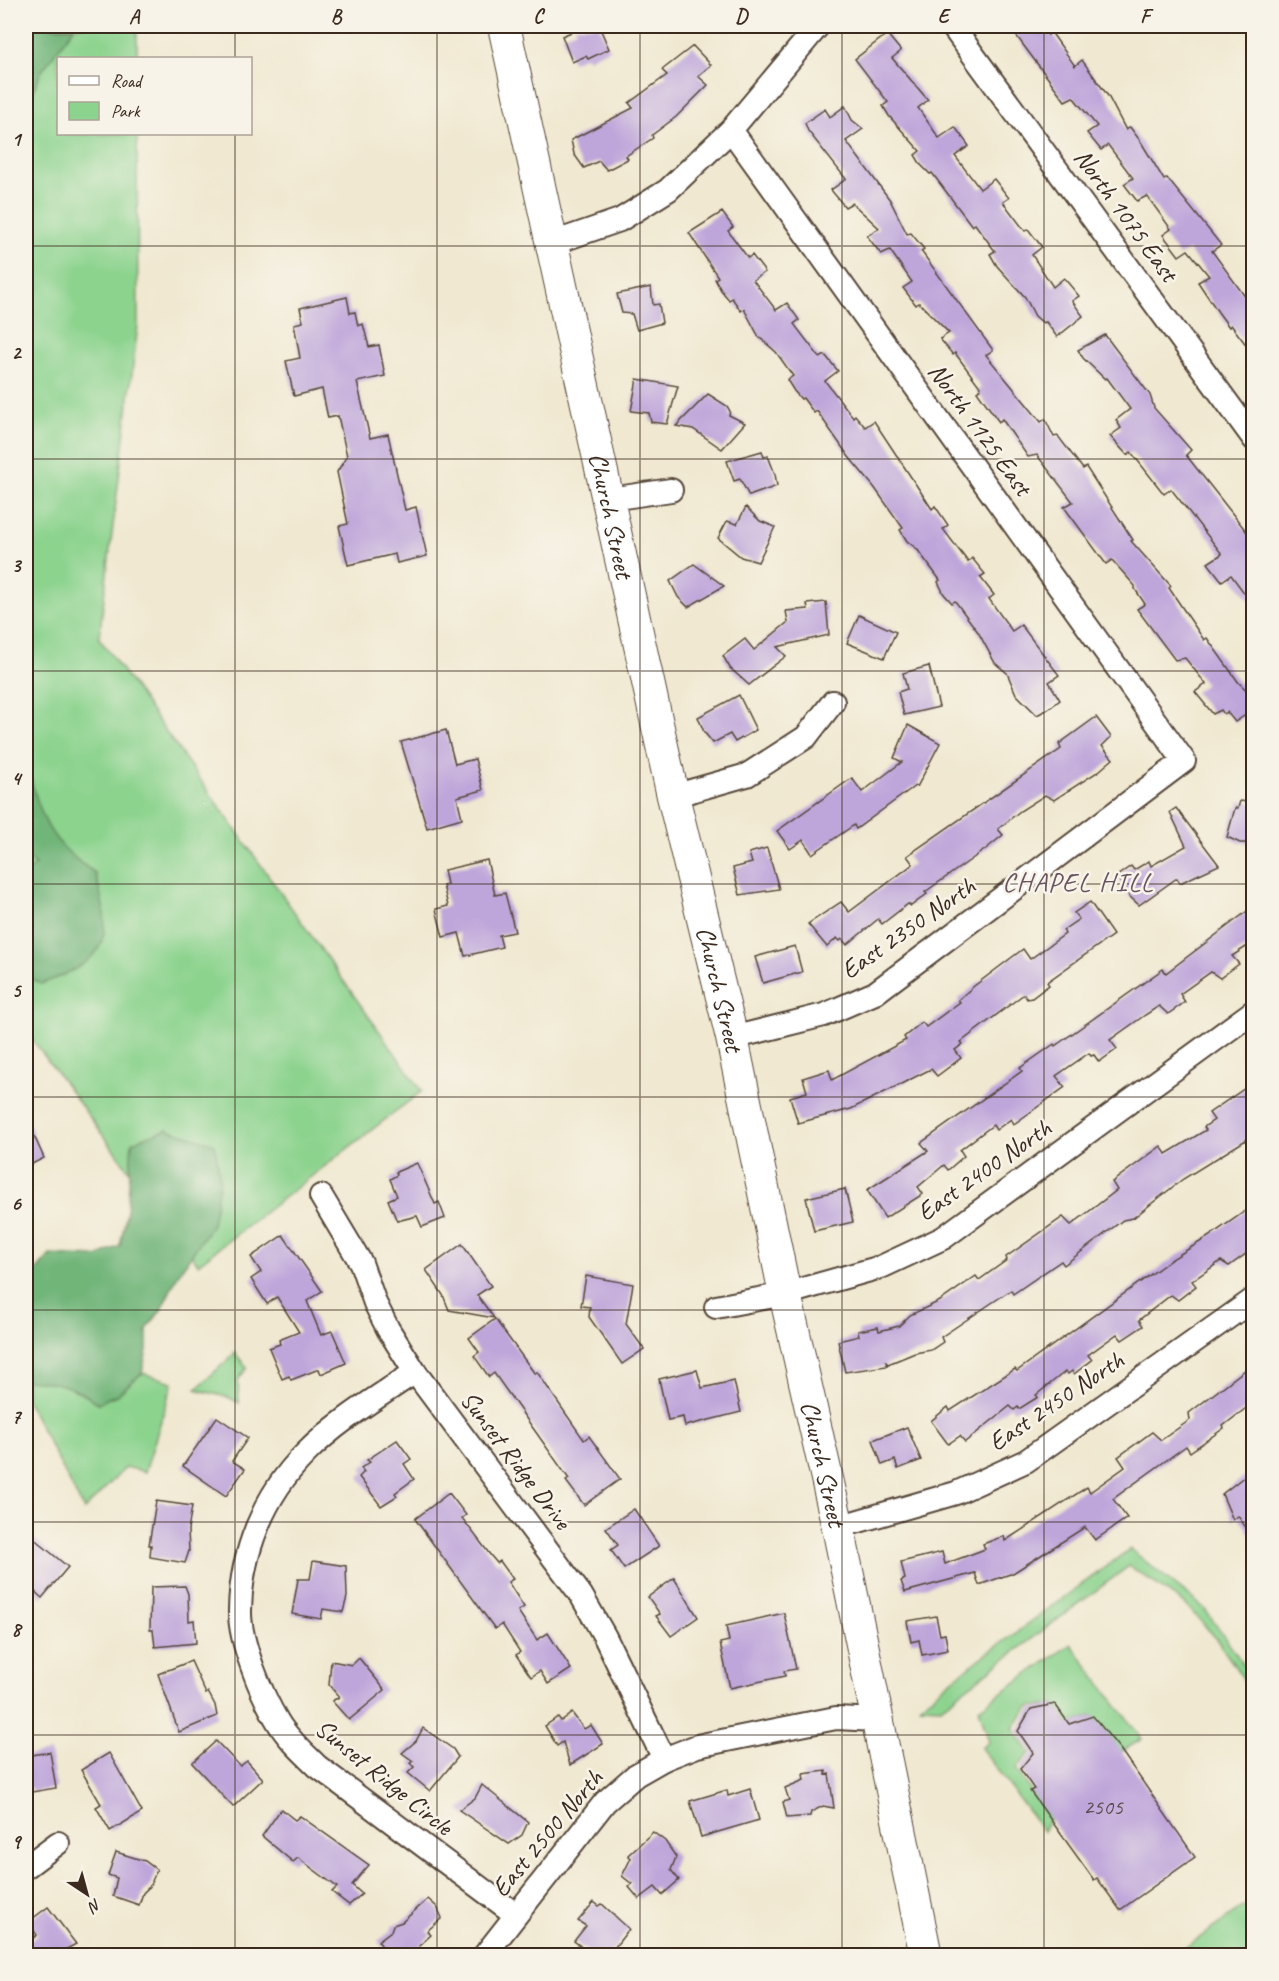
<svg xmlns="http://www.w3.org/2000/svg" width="1279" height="1981" font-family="Caveat,sans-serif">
	<rect width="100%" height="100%" fill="#f7f3e8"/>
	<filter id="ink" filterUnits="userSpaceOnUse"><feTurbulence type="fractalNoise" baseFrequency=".0167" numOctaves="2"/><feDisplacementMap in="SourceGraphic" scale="12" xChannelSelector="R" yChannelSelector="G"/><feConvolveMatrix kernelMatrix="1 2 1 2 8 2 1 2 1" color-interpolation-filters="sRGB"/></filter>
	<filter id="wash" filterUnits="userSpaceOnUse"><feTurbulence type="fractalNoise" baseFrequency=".008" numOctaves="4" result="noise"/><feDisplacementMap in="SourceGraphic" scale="24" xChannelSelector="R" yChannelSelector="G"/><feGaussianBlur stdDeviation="1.35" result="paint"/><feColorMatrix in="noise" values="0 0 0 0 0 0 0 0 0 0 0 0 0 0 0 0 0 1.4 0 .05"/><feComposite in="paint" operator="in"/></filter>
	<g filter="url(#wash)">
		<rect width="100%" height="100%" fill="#f0e8d0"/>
		<!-- green -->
		<g fill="#8cd38e" stroke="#647e56" stroke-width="1.5">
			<polygon points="26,26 137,26 137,58 58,58 58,134 137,134 138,325 99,638 422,1091 198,1264 26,1031"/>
			<polygon points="235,1353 247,1368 238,1380 239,1403 230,1398 196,1389"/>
			<path d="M142,1373L173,1382L145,1472L126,1467L84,1510L26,1399V1380C55,1381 74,1386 98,1403L118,1394Z"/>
			<polygon points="1130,1549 1204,1608 1253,1678 1253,1693 1215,1637 1185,1604 1129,1566 941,1707 920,1706 947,1683"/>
			<polygon points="1071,1644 1142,1739 1121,1752 1093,1716 1069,1724 1055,1704 1029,1707 1013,1728 1030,1753 1016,1769 1050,1818 1043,1831 981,1748 989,1742 979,1708"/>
			<polygon points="1253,1900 1253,1955 1175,1955"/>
		</g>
		<!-- forest -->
		<g fill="#71b579" stroke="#56704c" stroke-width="1.5">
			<polygon points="26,26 74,28 41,72 26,109"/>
			<path d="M26,763C42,817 45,840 95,873C114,940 109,959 41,984L26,976V875L35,865L26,856Z"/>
			<path d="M167,1129L215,1144L220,1179L212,1225L179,1273L161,1310L147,1329V1350L142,1373L118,1394L98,1403C74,1386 55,1381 26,1380V1289L36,1271L50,1255L97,1257L120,1246L127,1211L132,1142Z"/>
		</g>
		<g id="blocks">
			<!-- building -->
			<g fill="#bea5da">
				<polygon points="575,26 599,26 609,49 588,59 586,56 572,62 562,36 576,30"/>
				<polygon points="1009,26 1042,26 1048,35 1051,32 1075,66 1082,60 1108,96 1126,130 1130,127 1141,142 1164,180 1167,178 1221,245 1212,251 1254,309 1254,355 1231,325 1229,327 1218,312 1198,282 1209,276 1188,250 1179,256 1163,235 1171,229 1147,196 1137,201 1124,184 1133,178 1108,145 1101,150 1087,133 1097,126 1073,97 1065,101"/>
				<polygon points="887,34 901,51 892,58 928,100 918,108 939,138 955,127 969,146 955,156 980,189 994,179 1009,198 1003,202 1025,231 1028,229 1042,247 1032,255 1053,287 1064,278 1079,296 1072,301 1083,316 1057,337 1046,322 1043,323 1035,316 1025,297 997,266 990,254 995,251 975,224 972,226 932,173 930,174 921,165 915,155 920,151 889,116 883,106 888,102 855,59"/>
				<polygon points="693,46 711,65 698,76 708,85 676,117 652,135 653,138 626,156 628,159 607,170 599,161 584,168 574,154 571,140 633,108 629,103 667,75 662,70"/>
				<polygon points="845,106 852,120 863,129 846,141 890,200 907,234 911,233 924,249 921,251 993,350 986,355 1041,422 1045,419 1054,437 1058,436 1083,469 1086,467 1133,540 1131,541 1171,586 1169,588 1204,640 1207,638 1239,683 1254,697 1254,708 1244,716 1235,722 1227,712 1224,714 1221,710 1213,714 1195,692 1206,684 1185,658 1175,660 1137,609 1145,604 1135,589 1135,586 1112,560 1106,564 1064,507 1073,502 1037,455 1028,457 1002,419 999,422 977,391 981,388 955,353 953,355 940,339 949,333 919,303 916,305 903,288 912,282 890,250 881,254 867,236 879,228 852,203 845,207 831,190 846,179 808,131 805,123 825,109 830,117"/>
				<polygon points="722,212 733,227 728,231 748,258 752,255 765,272 753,280 776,310 787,303 799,320 794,324 820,358 825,355 838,371 825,381 853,417 855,415 865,427 874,421 932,509 935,506 948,525 943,529 968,562 972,558 985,574 980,577 994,595 989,599 1012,631 1021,625 1059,675 1049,682 1060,700 1048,709 1037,715 1016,694 1007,673 995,663 978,632 955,601 952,603 944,594 938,582 940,580 917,549 907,541 900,530 903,528 874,487 849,457 817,411 814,413 803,398 801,399 794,391 787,380 793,376 776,352 759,337 744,309 741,311 732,298 729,300 721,290 715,279 718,277 689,233"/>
				<polygon points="651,287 653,305 659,304 662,323 637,330 632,314 622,313 617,294"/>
				<polygon points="347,297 350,313 355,312 358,326 363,324 369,347 379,345 385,376 357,382 370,438 388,434 405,510 416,507 427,556 397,563 395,554 348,565 339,526 348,524 337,472 347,456 338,416 328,418 322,389 294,396 286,361 300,358 294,324 303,322 300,308"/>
				<polygon points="1105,335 1150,395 1154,408 1191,450 1186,455 1254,541 1254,606 1231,575 1222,581 1208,563 1222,554 1171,489 1164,494 1131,452 1127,455 1110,436 1121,428 1116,420 1130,409 1107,378 1105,379 1083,358 1078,350"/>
				<polygon points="637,379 678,386 667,424 651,422 649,413 631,411"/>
				<polygon points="708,394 727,406 730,411 729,415 745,423 722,449 693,429 676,426"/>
				<polygon points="762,451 764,457 768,456 775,474 777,486 749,496 740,479 734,481 727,461"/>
				<polygon points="746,507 760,521 775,527 758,562 741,557 718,538 727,521 737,524"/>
				<polygon points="694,564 724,586 688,607 678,597 670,581"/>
				<polygon points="826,602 829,635 777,647 786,656 749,685 730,668 723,656 745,639 754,650 788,622 786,611 808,609 807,604"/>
				<polygon points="859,615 896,632 884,658 847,643"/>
				<polygon points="929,666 939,707 904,715 898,692 907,689 903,673"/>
				<polygon points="739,695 756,730 735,742 730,734 713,743 704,732 698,717"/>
				<polygon points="1096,717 1111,737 1102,746 1113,759 1099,771 1054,800 1045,795 1020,811 998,829 1003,835 986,849 925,892 927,894 911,906 908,904 882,924 878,919 847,945 842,939 840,941 837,938 827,947 808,924 841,902 849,912 913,864 907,856 1061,749 1059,744"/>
				<polygon points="908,725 940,743 917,787 915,786 856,829 854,825 812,854 803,840 790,849 777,831 852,778 862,792 902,762 894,758"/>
				<polygon points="446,730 455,764 475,759 483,790 457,797 462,818 427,828 401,742"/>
				<polygon points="1240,801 1254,803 1254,843 1240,843 1227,837 1235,808 1238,808"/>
				<polygon points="1176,808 1219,865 1180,883 1177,878 1139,905 1129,896 1117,876 1131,866 1134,870 1149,861 1151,866 1186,846 1170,812"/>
				<polygon points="767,848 779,889 740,895 733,868 752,863 749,853"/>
				<polygon points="487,860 495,895 505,893 515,932 499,935 502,947 465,956 459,933 443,937 436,909 448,906 443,885 447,884 444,870"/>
				<polygon points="1090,902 1113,935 1047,982 1049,985 1032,998 1027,999 1024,994 961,1042 963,1044 955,1050 961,1058 937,1076 931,1069 851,1109 798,1123 790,1097 807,1092 803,1078 829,1070 832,1080 906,1040 904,1037 922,1022 926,1027 960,1002 958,1000 974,986 1023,949 1030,959 1065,934 1063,930 1079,919 1074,913"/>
				<polygon points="1254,906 1254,942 1232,956 1239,964 1220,978 1211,972 1180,994 1185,1002 1168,1014 1159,1006 1145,1015 1110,1040 1117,1049 1099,1062 1094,1055 1091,1056 1089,1053 1056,1076 1065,1087 1014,1124 1011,1119 996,1130 993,1125 960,1150 964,1156 948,1170 944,1165 918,1187 923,1194 885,1218 867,1190 928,1151 921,1143 1022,1071 1020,1068 1054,1044 1055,1046 1163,969 1166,973"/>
				<polygon points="795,946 802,972 763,983 755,957"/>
				<polygon points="1254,1082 1254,1135 1183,1179 1133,1218 1123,1220 1064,1265 1061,1261 1013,1294 1011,1290 941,1337 943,1342 931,1350 915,1353 888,1364 886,1362 887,1366 845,1372 838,1341 859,1336 858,1331 878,1327 879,1331 899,1326 910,1315 940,1301 976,1276 979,1280 1007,1260 1006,1257 1063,1217 1071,1225 1117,1190 1112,1182 1161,1146 1166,1154 1206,1130 1204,1127 1214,1120 1209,1113"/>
				<polygon points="26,1118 44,1158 26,1167"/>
				<polygon points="417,1163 435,1204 439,1202 445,1218 422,1227 417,1216 397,1221 388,1200 397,1196 390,1179 397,1175 396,1172"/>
				<polygon points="845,1189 853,1222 814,1231 806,1198"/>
				<polygon points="1254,1205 1254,1248 1229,1266 1221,1261 1192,1281 1196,1286 1178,1300 1171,1295 1139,1320 1143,1326 1122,1340 1117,1334 1088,1355 1092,1360 1074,1374 1072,1371 1068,1374 1066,1371 1036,1395 1038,1397 1019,1409 1018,1407 1014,1410 1010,1406 965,1442 960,1436 948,1444 931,1421 948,1407 950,1411 1015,1369 1017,1371 1172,1259 1208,1237"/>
				<polygon points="283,1235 322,1291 307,1301 321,1335 332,1331 346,1363 321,1374 319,1369 291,1380 289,1376 282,1379 269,1348 280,1344 279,1340 299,1332 277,1297 267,1304 251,1279 261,1272 251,1257"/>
				<polygon points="462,1244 491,1286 477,1295 494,1318 449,1310 443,1295 426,1270"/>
				<polygon points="586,1276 633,1284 626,1324 644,1349 622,1364 589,1317 590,1307 581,1306"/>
				<polygon points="495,1319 535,1374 537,1372 584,1440 589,1436 620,1479 584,1505 566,1481 569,1479 494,1373 489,1377 474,1356 479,1352 469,1338"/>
				<polygon points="1254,1363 1254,1402 1223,1426 1224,1428 1190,1452 1186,1446 1113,1499 1127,1518 1095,1540 1085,1527 1013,1573 979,1585 975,1573 905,1592 901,1581 905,1579 901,1562 942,1552 945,1564 985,1549 983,1544 1004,1536 1005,1541 1087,1487 1090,1492 1125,1467 1118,1457 1152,1432 1161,1440 1190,1420 1189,1413"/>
				<polygon points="697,1370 702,1388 734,1381 741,1412 685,1426 683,1417 668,1420 659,1379"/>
				<polygon points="217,1417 248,1438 232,1461 245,1469 226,1496 183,1466"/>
				<polygon points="907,1427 921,1460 898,1469 895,1460 882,1465 873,1440"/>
				<polygon points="397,1440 411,1459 404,1464 414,1479 395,1493 397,1496 381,1506 359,1477 364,1472 361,1468 370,1462 367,1460"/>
				<polygon points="1254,1469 1254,1539 1238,1516 1233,1520 1222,1494"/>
				<polygon points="449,1493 466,1515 462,1518 491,1556 497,1563 500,1561 513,1579 508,1582 524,1607 518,1611 537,1640 548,1633 571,1669 548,1684 540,1671 531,1677 516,1655 520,1652 502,1624 495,1629 415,1519"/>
				<polygon points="156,1501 192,1506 188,1530 189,1551 185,1563 150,1557 151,1545 149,1545"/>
				<polygon points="634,1509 659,1546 624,1569 611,1550 618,1545 606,1528"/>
				<polygon points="26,1532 68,1567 42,1598 26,1584"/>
				<polygon points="313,1561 346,1566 347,1597 343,1612 323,1609 321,1619 292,1614 298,1579 310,1579"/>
				<polygon points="674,1578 698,1617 671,1636 656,1616 660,1614 648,1597"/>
				<polygon points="185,1586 188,1594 189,1621 194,1620 196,1643 155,1647 153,1630 150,1630 151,1587"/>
				<polygon points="784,1613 796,1669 784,1671 785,1676 730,1688 720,1643 729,1641 726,1626"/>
				<polygon points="936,1616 940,1635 945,1634 948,1650 922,1655 919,1640 911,1642 907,1621"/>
				<polygon points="359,1658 385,1690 349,1720 332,1701 339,1697 329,1685 331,1661 352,1665"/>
				<polygon points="191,1661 206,1694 208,1692 215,1705 217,1716 179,1732 158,1674"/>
				<polygon points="1055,1704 1069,1724 1093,1716 1120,1749 1195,1857 1120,1910 1097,1878 1094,1880 1030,1791 1034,1789 1020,1769 1033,1753 1018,1731 1031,1709"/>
				<polygon points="572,1713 584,1729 591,1725 603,1744 570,1765 563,1742 557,1746 545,1726 558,1717 561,1721"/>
				<polygon points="423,1728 453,1749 458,1757 430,1791 408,1773 414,1767 410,1763 413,1761 402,1753 416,1741"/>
				<polygon points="216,1741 240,1766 247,1761 263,1779 233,1807 192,1763"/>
				<polygon points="50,1752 56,1788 32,1792 31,1788 26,1788 26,1756"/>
				<polygon points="109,1753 142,1812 110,1831 96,1807 101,1804 81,1770"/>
				<polygon points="826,1771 826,1775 829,1774 834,1808 823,1806 811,1812 810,1816 787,1818 783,1802 789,1800 785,1788 804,1780 803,1774"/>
				<polygon points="482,1785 528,1822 522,1835 509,1844 459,1810 475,1798"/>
				<polygon points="750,1789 759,1820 701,1837 690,1801 727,1790 728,1796"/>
				<polygon points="281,1809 295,1820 300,1816 369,1865 352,1885 362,1894 349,1905 332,1892 337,1887 298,1858 293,1862 262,1836"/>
				<polygon points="653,1832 665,1841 676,1857 671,1870 679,1880 662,1895 655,1887 639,1899 629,1887 632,1884 622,1876 631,1858 628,1855"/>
				<polygon points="116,1852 145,1861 157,1870 149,1887 143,1893 139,1905 113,1896 117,1878 108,1875"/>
				<polygon points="428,1899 437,1907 442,1918 427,1931 431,1935 419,1946 420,1948 413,1956 389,1956 378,1941 391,1931 393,1925 402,1922"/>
				<polygon points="594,1902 599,1906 602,1904 629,1929 608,1956 594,1956 574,1941 586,1926 578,1921"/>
				<polygon points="48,1907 76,1944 54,1956 31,1956 26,1944 37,1935 28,1922"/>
			</g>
		</g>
	</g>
	<g filter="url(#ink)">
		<use href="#blocks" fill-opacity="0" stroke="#564639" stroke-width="1.5"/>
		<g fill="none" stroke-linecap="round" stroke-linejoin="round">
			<!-- street casing -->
			<g stroke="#564639" stroke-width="26">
				<g id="street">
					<polyline points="952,26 1254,439"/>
					<polyline points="731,130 1184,761 875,993 824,1015 732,1038"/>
					<polyline points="553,243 620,220 668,190 731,130 818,26"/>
					<polyline points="610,499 671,490"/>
					<polyline points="673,796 747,775 806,737 833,702"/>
					<polyline points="321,1196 361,1263 375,1303 388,1329 415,1372 581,1595 605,1637 664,1759"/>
					<polyline points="716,1307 785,1294 881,1267 943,1238 1254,1011"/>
					<path d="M415,1372C378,1397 336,1422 305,1454C264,1495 241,1553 240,1610C239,1641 262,1696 278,1722C288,1739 303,1752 317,1766L515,1914"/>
					<polyline points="838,1527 956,1493 1026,1461 1254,1299"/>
					<polyline points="26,1867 58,1843"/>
					<polyline points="484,1956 605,1802 636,1775 664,1759 697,1746 836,1718 876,1720"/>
				</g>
			</g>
			<!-- secondary casing -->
			<g stroke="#564639" stroke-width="34">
				<g id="secondary">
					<path id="s1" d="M504,26L673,796L732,1038L785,1294L838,1527L926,1956"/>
				</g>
			</g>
			<!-- path -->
			<polyline stroke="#564639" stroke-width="4" stroke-dasharray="4.5 4.5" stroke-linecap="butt" points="1240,1956 1254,1948"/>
			<!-- street -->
			<use href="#street" stroke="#fff" stroke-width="22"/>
			<!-- secondary -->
			<use href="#secondary" stroke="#fff" stroke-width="32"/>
		</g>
	</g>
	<!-- grid -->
	<path fill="none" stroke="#3b2a1e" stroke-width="1.5" stroke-opacity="0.55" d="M235,26V58M437,26V1956M640,26V1956M842,26V1956M1044,26V1956M235,134V1956M26,246H1254M26,459H1254M26,671H1254M26,884H1254M26,1097H1254M26,1310H1254M26,1522H1254M26,1735H1254"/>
	<g text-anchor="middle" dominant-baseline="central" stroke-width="5" stroke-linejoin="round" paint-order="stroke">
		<!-- number labels -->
		<g font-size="22" fill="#5c494d">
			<text x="1103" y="1807">2505</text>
		</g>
		<!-- street labels -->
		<g font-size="26" fill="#3b2a1e" stroke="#f7f3e8">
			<text transform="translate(1126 215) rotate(54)">North 1075 East</text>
			<text transform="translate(980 429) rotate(54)">North 1125 East</text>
			<text stroke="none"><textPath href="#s1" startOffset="501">Church Street</textPath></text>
			<text transform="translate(908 928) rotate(-35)">East 2350 North</text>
			<text stroke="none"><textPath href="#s1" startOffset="987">Church Street</textPath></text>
			<text transform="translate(984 1170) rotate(-35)">East 2400 North</text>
			<text transform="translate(1056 1401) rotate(-34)">East 2450 North</text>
			<text transform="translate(516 1460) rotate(53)">Sunset Ridge Drive</text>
			<text stroke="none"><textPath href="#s1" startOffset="1473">Church Street</textPath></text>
			<text transform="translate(384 1777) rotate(39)">Sunset Ridge Circle</text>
			<text transform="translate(547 1833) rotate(-50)">East 2500 North</text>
		</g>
		<!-- neighbourhood labels -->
		<g font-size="27" letter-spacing="1.5" fill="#695560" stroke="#f7f3e8">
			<text x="1078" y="882">CHAPEL HILL</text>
		</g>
	</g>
	<!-- margin -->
	<rect width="1279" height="1981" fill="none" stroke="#f7f3e8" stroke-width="66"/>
	<!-- legend -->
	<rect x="57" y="57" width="195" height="78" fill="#f7f3e8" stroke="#aca397" stroke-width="1.5"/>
	<rect x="69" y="76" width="30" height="9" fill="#ffffff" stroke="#aca397" stroke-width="1.5"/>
	<text x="111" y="87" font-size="18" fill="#3b2a1e">Road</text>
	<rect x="69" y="102" width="30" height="18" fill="#8cd38e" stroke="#aca397" stroke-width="1.5"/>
	<text x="111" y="117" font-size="18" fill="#3b2a1e">Park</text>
	<!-- north arrow -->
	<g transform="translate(87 1894) rotate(144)" stroke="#f7f3e8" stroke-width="4.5" paint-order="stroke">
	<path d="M0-4.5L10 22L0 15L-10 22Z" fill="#3b2a1e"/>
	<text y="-9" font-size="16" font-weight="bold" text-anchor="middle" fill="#3b2a1e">N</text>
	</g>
	<rect x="33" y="33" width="1213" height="1915" fill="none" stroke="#3b2a1e" stroke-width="2"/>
	<g font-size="20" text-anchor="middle" font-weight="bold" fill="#3b2a1e">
		<text x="134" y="23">A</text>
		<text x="336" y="23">B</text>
		<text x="538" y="23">C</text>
		<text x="741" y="23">D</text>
		<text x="943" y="23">E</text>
		<text x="1145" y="23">F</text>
		<text x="16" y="146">1</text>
		<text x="16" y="359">2</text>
		<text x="16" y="572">3</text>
		<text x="16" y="785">4</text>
		<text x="16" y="997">5</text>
		<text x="16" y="1210">6</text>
		<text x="16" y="1423">7</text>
		<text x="16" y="1636">8</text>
		<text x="16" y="1848">9</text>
	</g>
</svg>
